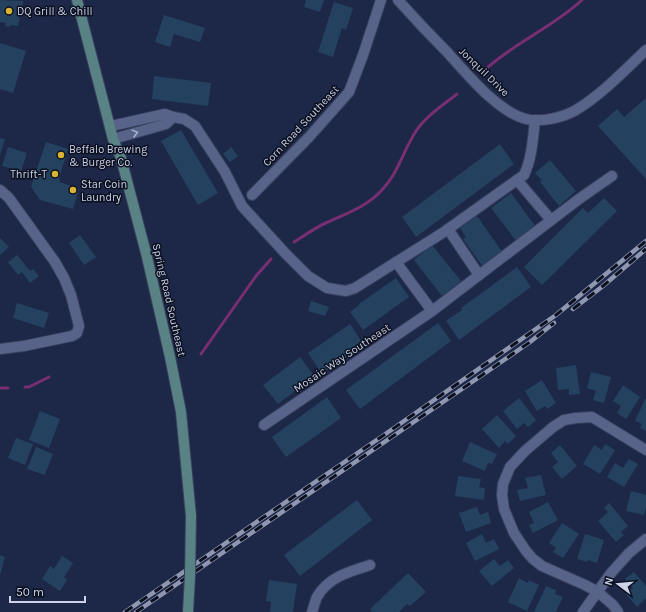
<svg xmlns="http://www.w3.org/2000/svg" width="646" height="612" font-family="Karla,sans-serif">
	<rect width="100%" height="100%" fill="#1d2748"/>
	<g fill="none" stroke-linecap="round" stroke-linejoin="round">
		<!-- stream -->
		<g stroke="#782f72" stroke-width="3">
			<path d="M487,68C516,42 553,27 582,0"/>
			<path d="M294,242C305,235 316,227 328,222C347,213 366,207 381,191C398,174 403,151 416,131C426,116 443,105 457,94"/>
			<polyline points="201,354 256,276 271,259"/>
			<polyline points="25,387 29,387 49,377"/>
			<polyline points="0,388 8,388"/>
		</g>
	</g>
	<!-- building -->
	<g fill="#244260">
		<polygon points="0,0 23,1 18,26 11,25 10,27 5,26 6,23 0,22"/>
		<polygon points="306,0 324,0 320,12 304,7"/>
		<polygon points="334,2 353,8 346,30 342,28 333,57 318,52"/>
		<polygon points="164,15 205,28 200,42 174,34 170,47 155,42"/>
		<polygon points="0,43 26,51 13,93 0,89"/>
		<polygon points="154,76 211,83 208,106 152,99"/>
		<polygon points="646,98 646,179 598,126 617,109 624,117"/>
		<polygon points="181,130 218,193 198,205 161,141"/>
		<polygon points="0,138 5,139 0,155"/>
		<polygon points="46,142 68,149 59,179 60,182 79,189 73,209 40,200 31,187"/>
		<polygon points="500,144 514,164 416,237 402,217"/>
		<polygon points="8,147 27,153 20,175 12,172 13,169 2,166"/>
		<polygon points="231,147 238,156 230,162 223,154"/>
		<polygon points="550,160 576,191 559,206 540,182 542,180 535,173"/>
		<polygon points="511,193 536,227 517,242 491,208"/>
		<polygon points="604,198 617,211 542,285 524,267 583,208 588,213"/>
		<polygon points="477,216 503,253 483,267 463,239 466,237 460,228"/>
		<polygon points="80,235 96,257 84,265 69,243"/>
		<polygon points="0,238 9,247 0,255"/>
		<polygon points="432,245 461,281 442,296 414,260"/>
		<polygon points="17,255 30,271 33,269 39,276 30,283 22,272 18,275 8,262"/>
		<polygon points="517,267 531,287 459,340 446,321 462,310 461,308"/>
		<polygon points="396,278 409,297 363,330 350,312 359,305 359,304"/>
		<polygon points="311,301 329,307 325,316 308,311"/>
		<polygon points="17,303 49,313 44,328 13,318"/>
		<polygon points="438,323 451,341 360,409 346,390"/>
		<polygon points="350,324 364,345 322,374 308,353"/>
		<polygon points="300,357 314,376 278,404 263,385"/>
		<polygon points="576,365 580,394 569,395 569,389 558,390 556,368"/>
		<polygon points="591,372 611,377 604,403 593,400 596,391 587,388"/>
		<polygon points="542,380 556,403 547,409 545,406 537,411 525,391"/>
		<polygon points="623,385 640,397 626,419 617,413 621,406 613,401"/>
		<polygon points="327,397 341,418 286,457 272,437"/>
		<polygon points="519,398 536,420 528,427 524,423 517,429 503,411"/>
		<polygon points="645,399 646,399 646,431 640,428 642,424 635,421"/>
		<polygon points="40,411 60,419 49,448 29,440"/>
		<polygon points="497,415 516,436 508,444 505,441 499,448 482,429"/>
		<polygon points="16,438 33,444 25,465 8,458"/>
		<polygon points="470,442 497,454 492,464 488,463 485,471 462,461"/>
		<polygon points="605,444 615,450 600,474 583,464 594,445 602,450"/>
		<polygon points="560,445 577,466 562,479 552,467 558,462 551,453"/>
		<polygon points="36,447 53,454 45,475 27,469"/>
		<polygon points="629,459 638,464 624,487 607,477 615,463 623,468"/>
		<polygon points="541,475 546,495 520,501 517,490 528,488 525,478"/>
		<polygon points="458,476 481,479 479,487 485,488 484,500 455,496"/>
		<polygon points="631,491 646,495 646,507 644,515 626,511"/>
		<polygon points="357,500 372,520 300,576 284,555"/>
		<polygon points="548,502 558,520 533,533 529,525 534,523 529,512"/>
		<polygon points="609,503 628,526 621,532 624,535 616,542 598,521 608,512 604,508"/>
		<polygon points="477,507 480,515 488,512 491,523 466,532 459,513"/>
		<polygon points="562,523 579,534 563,558 553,552 556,548 549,543"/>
		<polygon points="482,534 486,543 494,539 499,549 475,561 466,543"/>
		<polygon points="585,534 604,540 597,563 588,560 587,562 577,559"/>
		<polygon points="0,555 5,557 0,575"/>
		<polygon points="62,556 73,563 64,577 67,580 60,591 42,579 50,566 54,569"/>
		<polygon points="494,559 500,566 508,560 514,568 492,586 479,571"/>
		<polygon points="634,572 646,586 646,598 637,607 626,594 633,588 625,579"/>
		<polygon points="408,573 426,592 410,606 407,604 399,612 372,612 370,609"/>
		<polygon points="519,578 528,583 529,580 539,585 527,611 508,602"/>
		<polygon points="269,580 297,584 293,612 270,612 271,602 266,601"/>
		<polygon points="546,586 556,590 555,594 563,597 556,612 534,612"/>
	</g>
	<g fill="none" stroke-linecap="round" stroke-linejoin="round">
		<!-- street casing -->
		<g stroke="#3a415e" stroke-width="12">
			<g id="street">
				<path d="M398,0C414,18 431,36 448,53C468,75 498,112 526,119C541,123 564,117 576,110C602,94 624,71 646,50"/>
				<path d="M111,126L165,114L173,117L184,119L195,126L225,172L242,206L286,254L308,276L327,288L346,291L355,288L444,232L524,175C532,158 533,138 535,120"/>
				<polyline points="113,139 166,124 173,117"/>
				<polyline points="517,180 551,220"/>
				<polyline points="0,190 9,198 55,262 64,278 71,295 79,326 77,333 72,336 24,346 0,349"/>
				<polyline points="252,195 309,137 349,92 363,55 381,0"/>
				<polyline points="448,229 479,275"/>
				<polyline points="396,262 432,311"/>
				<polyline points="264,425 432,311 579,199 612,176"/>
				<path d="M312,612C314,607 315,601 317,597C328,577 351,571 370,565"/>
				<polyline points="583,612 611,573 629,553 646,539"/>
				<polyline points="618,612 613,605 598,592 585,585 542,566 533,559 526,551 514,533 504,509 502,495 503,484 510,467 525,451 553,427 564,420 576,418 592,417 646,450"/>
			</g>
		</g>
		<!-- secondary casing -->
		<g stroke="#3a415e" stroke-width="12">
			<polyline id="secondary" points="77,0 113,139 121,158 146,253 170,357 181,412 191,516"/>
		</g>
		<!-- street -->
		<use href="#street" stroke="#576389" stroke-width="10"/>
		<!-- secondary -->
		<use href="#secondary" stroke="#598285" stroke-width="10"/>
		<!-- rail casing -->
		<g stroke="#8e96b0" stroke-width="4.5">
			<g id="rail">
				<polyline points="573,309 603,286 646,249"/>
				<polyline points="125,612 384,435 556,315 646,241"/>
				<polyline points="136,612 459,391 530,342 554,323"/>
			</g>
		</g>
		<!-- rail -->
		<use href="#rail" stroke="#0c1120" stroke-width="3" stroke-dasharray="9" stroke-linecap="butt"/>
		<!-- secondary-bridge casing -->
		<g stroke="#3a415e" stroke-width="12" stroke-linecap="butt">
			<polyline id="secondary-bridge" points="188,612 190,576 191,516"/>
		</g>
		<!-- secondary-bridge -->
		<use href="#secondary-bridge" stroke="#598285" stroke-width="10"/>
	</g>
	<!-- one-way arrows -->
	<defs><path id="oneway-chevron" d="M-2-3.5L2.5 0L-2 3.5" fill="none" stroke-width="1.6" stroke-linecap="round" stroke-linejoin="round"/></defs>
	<use stroke="#a8b0cc" href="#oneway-chevron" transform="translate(135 133) rotate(-15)"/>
	<!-- markers -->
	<g fill="#dab333" stroke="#0c1120" stroke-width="1.5">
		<circle cx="9" cy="11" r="4"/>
		<circle cx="61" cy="155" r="4"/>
		<circle cx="55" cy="174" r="4"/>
		<circle cx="73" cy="190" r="4"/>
	</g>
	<g text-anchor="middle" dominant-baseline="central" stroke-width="3" stroke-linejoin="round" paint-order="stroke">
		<!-- poi labels -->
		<g font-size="11" fill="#cad1e8" stroke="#0c1120" text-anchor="start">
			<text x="17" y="11">DQ Grill &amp; Chill</text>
			<text x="69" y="149">Beffalo Brewing<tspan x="69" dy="13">&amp; Burger Co.</tspan></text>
			<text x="47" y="174" text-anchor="end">Thrift-T</text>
			<text x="81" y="184">Star Coin<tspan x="81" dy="13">Laundry</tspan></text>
		</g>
		<!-- street labels -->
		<g font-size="11" fill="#cad1e8" stroke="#0c1120">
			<text transform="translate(484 72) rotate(44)">Jonquil Drive</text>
			<text transform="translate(301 126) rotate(-47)">Corn Road Southeast</text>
			<text transform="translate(169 300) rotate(77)">Spring Road Southeast</text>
			<text transform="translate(342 358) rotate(-34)">Mosaic Way Southeast</text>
		</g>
	</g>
	<!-- north arrow -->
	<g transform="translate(618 584) rotate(286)" stroke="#0c1120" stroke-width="3" paint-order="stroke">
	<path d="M0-3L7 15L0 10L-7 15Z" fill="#cad1e8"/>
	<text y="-6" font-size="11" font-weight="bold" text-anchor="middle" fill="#cad1e8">N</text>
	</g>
	<!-- scale -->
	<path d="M10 596v6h75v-6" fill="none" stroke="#cad1e8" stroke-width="2"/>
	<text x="16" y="596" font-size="12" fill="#cad1e8" stroke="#0c1120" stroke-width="3" paint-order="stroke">50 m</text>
</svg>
